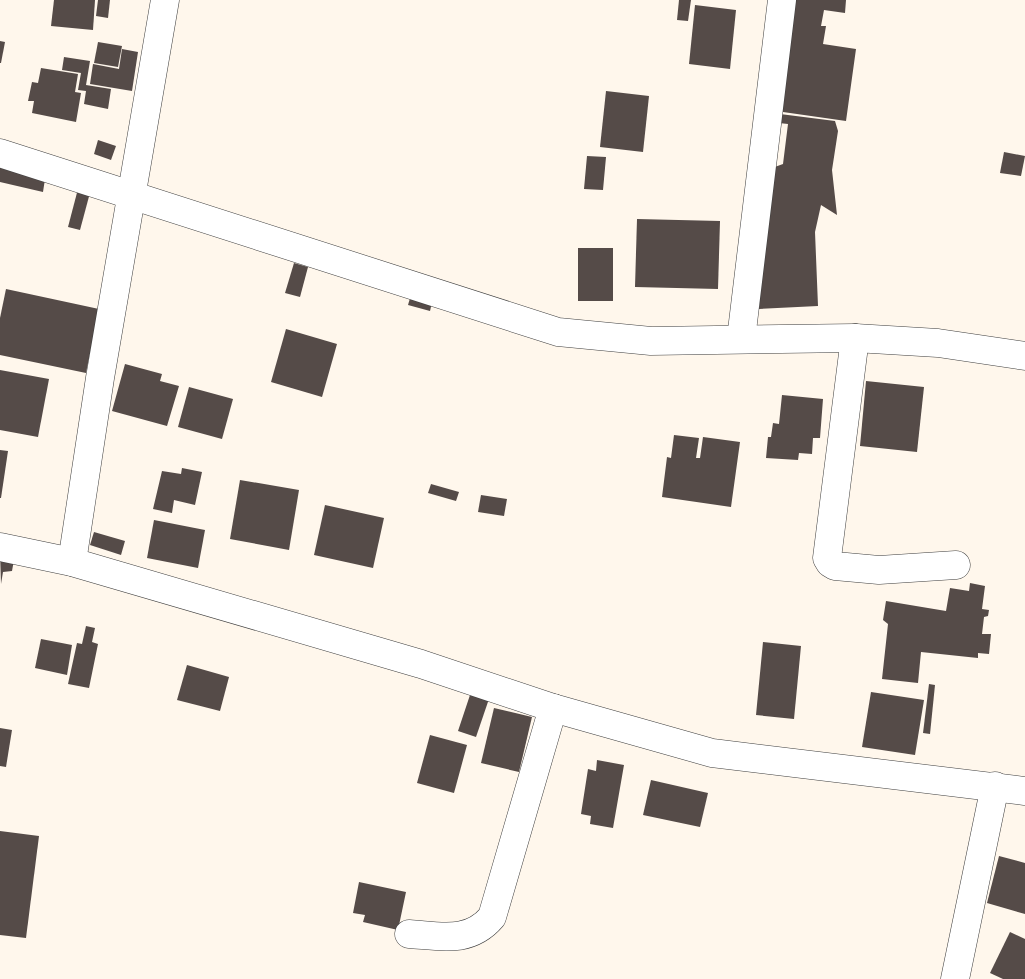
<svg xmlns="http://www.w3.org/2000/svg" width="1025" height="979" font-family="Georgia,serif">
	<rect width="100%" height="100%" fill="#fff7ec"/>
	<!-- building -->
	<g fill="#554b48">
		<polygon points="54,0 95,0 93,30 51,26"/>
		<polygon points="98,0 110,0 108,18 96,16"/>
		<polygon points="679,0 691,0 688,21 677,20"/>
		<polygon points="795,0 846,0 845,13 824,10 821,26 826,26 823,44 856,49 846,121 776,111"/>
		<polygon points="695,5 736,10 730,69 689,64"/>
		<polygon points="0,41 5,42 1,63 0,63"/>
		<polygon points="98,42 122,46 118,67 94,63"/>
		<polygon points="122,49 138,52 132,91 90,84 93,64 119,69"/>
		<polygon points="64,57 90,61 86,85 111,89 108,109 84,104 86,91 78,90 81,73 62,70"/>
		<polygon points="41,68 78,74 75,92 81,93 76,122 32,113 34,101 28,101 32,82 38,83"/>
		<polygon points="606,91 649,96 643,152 600,147"/>
		<polygon points="780,114 835,121 838,131 832,170 837,215 821,205 815,232 818,306 759,309 763,224 772,168 783,164 788,124 779,123"/>
		<polygon points="98,140 116,146 111,160 94,154"/>
		<polygon points="1004,152 1025,156 1021,176 1000,173"/>
		<polygon points="587,156 606,157 603,190 584,189"/>
		<polygon points="2,159 45,179 43,192 0,182 0,168"/>
		<polygon points="79,185 91,189 80,230 68,227"/>
		<polygon points="637,219 720,221 718,289 635,287"/>
		<rect x="578" y="248" width="35" height="53"/>
		<polygon points="294,263 308,267 300,297 285,293"/>
		<polygon points="413,288 434,294 430,311 408,305"/>
		<polygon points="6,289 99,309 86,373 0,355 0,318"/>
		<polygon points="286,329 337,344 322,397 271,382"/>
		<polygon points="125,364 162,374 160,381 179,386 167,426 112,411"/>
		<polygon points="0,370 49,379 38,437 0,430"/>
		<polygon points="866,381 924,387 917,452 860,446"/>
		<polygon points="189,387 233,399 222,439 178,427"/>
		<polygon points="782,395 823,399 820,438 813,438 812,454 799,453 798,460 766,458 768,437 771,437 773,423 779,424"/>
		<polygon points="674,435 699,438 696,458 700,458 703,437 740,442 731,507 662,497 667,457 671,458"/>
		<polygon points="0,450 8,451 1,498 0,498"/>
		<polygon points="182,468 202,472 195,505 174,500 172,513 153,509 162,471 181,474"/>
		<polygon points="240,480 299,490 289,550 230,539"/>
		<polygon points="431,484 459,492 456,501 428,493"/>
		<polygon points="481,495 507,499 504,516 478,512"/>
		<polygon points="325,505 384,518 373,568 314,555"/>
		<polygon points="154,520 205,530 198,568 147,558"/>
		<polygon points="94,532 125,541 121,555 90,545"/>
		<polygon points="0,552 15,554 12,571 3,572 1,584"/>
		<polygon points="970,583 985,586 982,609 989,610 988,616 984,617 982,634 991,634 989,654 978,653 978,658 921,652 918,683 882,679 888,624 883,620 886,601 946,611 950,588 969,591"/>
		<polygon points="86,626 95,628 92,642 98,644 89,688 68,684 77,643 82,644"/>
		<polygon points="41,639 72,645 67,675 35,668"/>
		<polygon points="763,642 801,646 794,719 756,715"/>
		<polygon points="187,665 229,677 220,711 177,700"/>
		<polygon points="929,684 935,685 930,734 923,733"/>
		<polygon points="473,686 491,693 476,737 458,731"/>
		<polygon points="871,692 924,700 915,755 862,747"/>
		<polygon points="494,708 532,717 519,772 481,763"/>
		<polygon points="0,728 12,730 6,767 0,766"/>
		<polygon points="430,735 467,745 454,793 417,783"/>
		<polygon points="597,760 624,765 613,828 590,824 591,816 581,814 588,769 596,771"/>
		<polygon points="651,780 708,793 700,827 643,815"/>
		<polygon points="0,831 39,836 26,938 0,935"/>
		<polygon points="999,856 1025,863 1025,914 987,903"/>
		<polygon points="359,882 406,892 398,930 363,922 365,915 353,913"/>
		<polygon points="1010,932 1025,939 1025,979 1003,979 990,973"/>
	</g>
	<g fill="none" stroke-linecap="round" stroke-linejoin="round">
		<!-- minor casing -->
		<g stroke="#3f3f3f" stroke-width="29">
			<g id="minor">
				<polyline points="0,153 558,332 651,341 855,338 938,343 1025,356"/>
				<polyline points="855,338 827,558 830,563 835,566 879,570 956,565"/>
				<polyline points="741,339 782,0"/>
				<polyline points="0,547 72,562 421,664 553,708 712,753 1025,791"/>
				<polyline points="72,562 100,378 165,0"/>
				<path d="M409,934C440,936 469,944 492,917L553,708"/>
				<polyline points="955,979 995,786"/>
			</g>
		</g>
		<!-- minor -->
		<use href="#minor" stroke="#fff" stroke-width="28"/>
	</g>
</svg>
